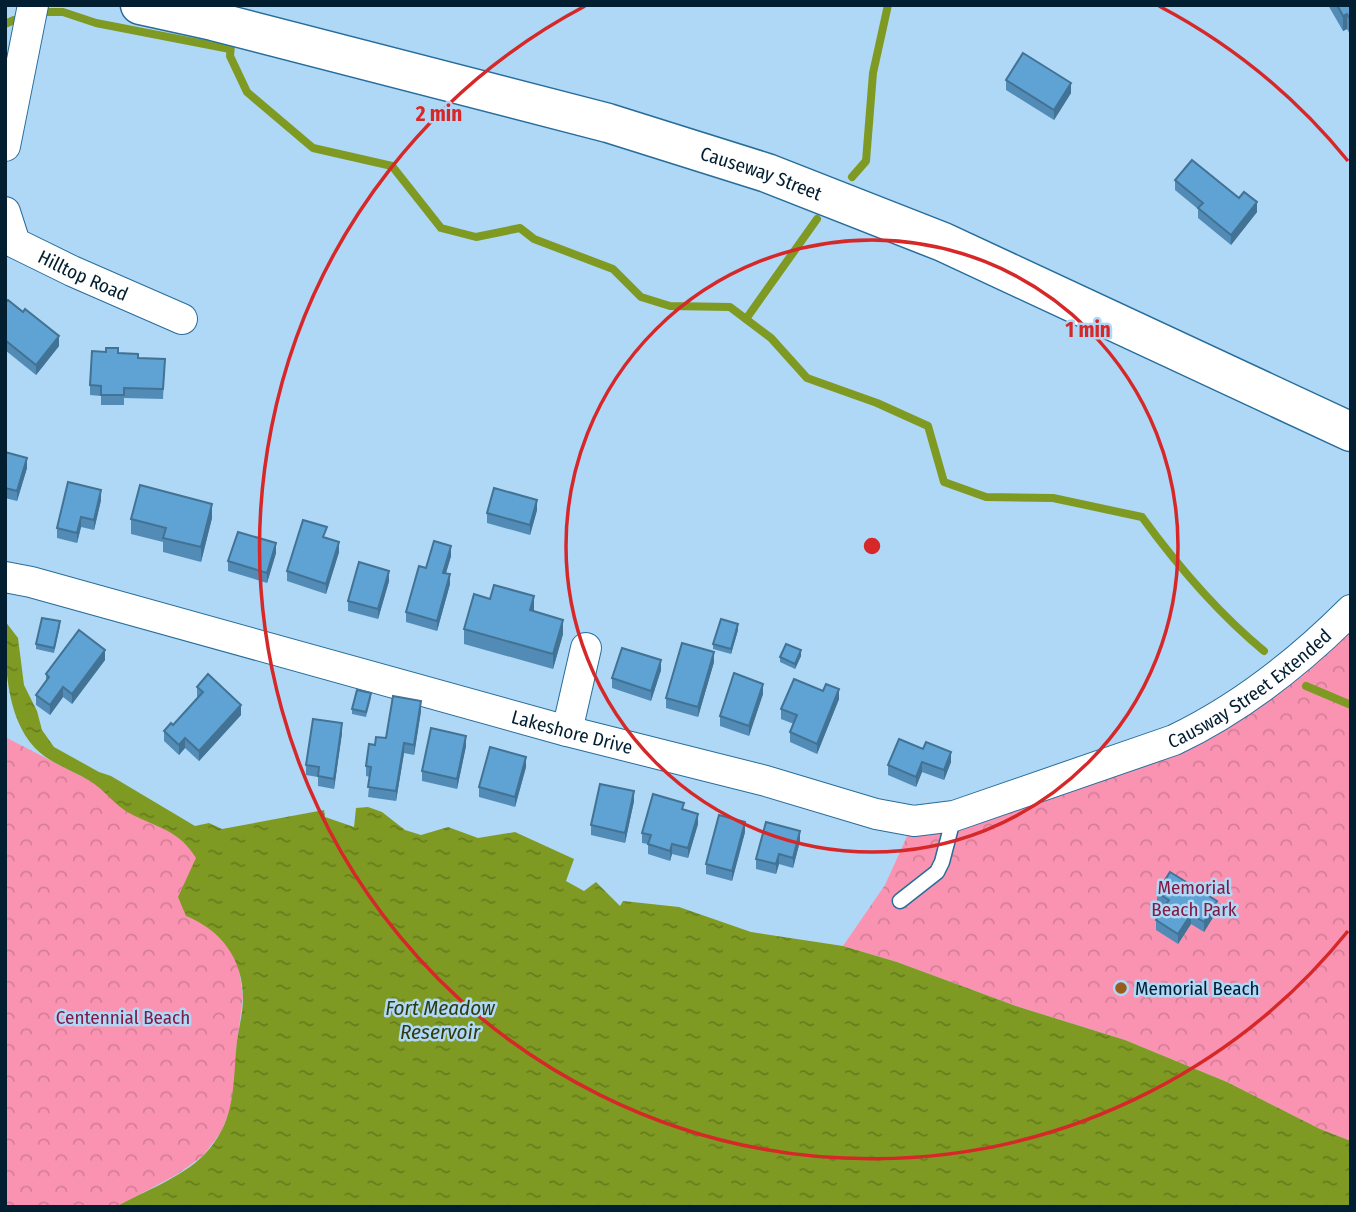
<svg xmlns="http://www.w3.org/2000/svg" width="1356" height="1212" font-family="'Fira Sans Condensed',sans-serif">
	<defs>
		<pattern id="park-crowns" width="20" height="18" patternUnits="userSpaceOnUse" patternTransform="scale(1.75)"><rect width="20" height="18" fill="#fa93b1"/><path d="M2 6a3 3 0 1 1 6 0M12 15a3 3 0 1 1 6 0" fill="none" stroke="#d57e99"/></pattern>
		<pattern id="water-ripples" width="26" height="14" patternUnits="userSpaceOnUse" patternTransform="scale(1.75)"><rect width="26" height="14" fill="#7f9a22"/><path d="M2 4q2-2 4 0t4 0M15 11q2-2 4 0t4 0" fill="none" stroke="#667d1e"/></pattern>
	</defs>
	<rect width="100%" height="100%" fill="#afd7f6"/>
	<!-- park -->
	<g fill="url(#park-crowns)">
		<polygon points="1351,610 1351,1141 1320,1129 1227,1082 1125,1040 1019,1007 897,962 843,946 885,885 914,821 1174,740"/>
		<polygon points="5,737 157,815 201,855 186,916 202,922 218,934 232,952 239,969 243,997 236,1050 236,1079 232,1105 221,1132 203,1156 176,1175 116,1207 5,1207"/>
	</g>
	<!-- water -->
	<path fill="url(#water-ripples)" d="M5,621L18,638L24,685L37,711L42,730L54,747L99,772L111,776L195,826L209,823L222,829L324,810L325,817L354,827L356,808L368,807L382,812L405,830L421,835L448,827L478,838L515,832L574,859L566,881L584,891L596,882L620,906L623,901L679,907L751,932L843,946L897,962L1019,1007L1125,1040L1227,1082L1320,1129L1351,1141V1207H116C144,1191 181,1178 204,1155C234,1124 233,1091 236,1051C237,1033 243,1016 243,998C243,959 221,930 186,916L178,897L196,858C179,830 158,828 131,814C115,806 105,790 90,781C72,770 49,763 35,748C5,716 5,661 5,621Z"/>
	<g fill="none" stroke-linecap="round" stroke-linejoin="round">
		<!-- stream -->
		<g stroke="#7f9a22" stroke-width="8">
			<polyline points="46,12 63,12 96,23 230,49"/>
			<polyline points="5,24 14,20"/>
			<path d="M231,45L230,56L247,92L313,148L392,166L441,228L476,237L520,228L534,239L613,269L641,297L670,306L730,307L771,338L807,378L877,403L928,426L944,482L986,497L1053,498L1142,517C1177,565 1218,613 1264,651"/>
			<polyline points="852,177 866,161 873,73 888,5"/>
			<polyline points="746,319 817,219"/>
			<polyline points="1306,686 1351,705"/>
		</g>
		<!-- lane casing -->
		<g stroke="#276d9b" stroke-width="17">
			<polyline id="lane" points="900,901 937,872 942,862 954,816"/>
		</g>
		<!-- street casing -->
		<g stroke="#276d9b" stroke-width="32">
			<g id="street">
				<polyline points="5,146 33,5"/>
				<path id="s1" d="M5,212L15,243L72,271L182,319"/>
				<path id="s2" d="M5,577L31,582L567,731L766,781L876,814L914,821L954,816L1174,740C1241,708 1298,663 1351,610"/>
				<polyline points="567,731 586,648"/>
			</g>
		</g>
		<!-- secondary casing -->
		<g stroke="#276d9b" stroke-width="41">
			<g id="secondary">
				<path id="s3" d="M140,5L213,21L608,123L767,173L943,242L1351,432"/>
			</g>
		</g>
		<!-- lane -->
		<use href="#lane" stroke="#fff" stroke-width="14"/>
		<!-- street -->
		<use href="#street" stroke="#fff" stroke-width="30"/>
		<!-- secondary -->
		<use href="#secondary" stroke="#fff" stroke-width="38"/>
	</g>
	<!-- wall -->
	<g fill="#528cb6">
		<polygon points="1328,5 1351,5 1351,36 1347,29 1343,31"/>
		<polygon points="1006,80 1071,93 1054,120 1006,90"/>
		<polygon points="1175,180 1257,212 1231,245 1198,218 1198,209 1175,190"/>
		<polygon points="5,303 59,346 36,375 5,350"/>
		<polygon points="118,353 138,358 165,359 163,399 124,398 124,405 101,405 101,396 90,395 90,385"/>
		<polygon points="5,452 27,468 17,501 5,498"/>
		<polygon points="101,500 94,530 81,527 77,543 57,538 57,528"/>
		<polygon points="537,510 530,535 487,523 487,513"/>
		<polygon points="212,518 201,562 163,552 163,542 131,534 131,519"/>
		<polygon points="326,538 339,552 326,594 287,581 287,571"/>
		<polygon points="276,553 267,583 228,571 228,561"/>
		<polygon points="451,556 446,573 450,584 437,631 406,622 406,612 426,568"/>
		<polygon points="389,581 378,619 348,611 348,601"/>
		<polygon points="534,611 563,634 553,669 464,644 464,629"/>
		<polygon points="60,626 54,653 36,649 36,644"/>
		<polygon points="738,630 731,654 713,649 713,644"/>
		<polygon points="801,656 795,669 780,662 780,657"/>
		<polygon points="105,660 72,704 63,697 50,715 36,705 36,695 46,681 46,674"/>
		<polygon points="714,662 698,717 666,708 666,698"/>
		<polygon points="661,670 651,701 612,688 612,678"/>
		<polygon points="197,687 241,715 199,761 185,748 179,755 164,741 164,731 173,725 198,698 197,697"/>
		<polygon points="763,694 749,736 720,726 720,716"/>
		<polygon points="371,698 366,717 352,714 352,709"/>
		<polygon points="839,699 817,754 790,742 790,732 794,724 781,719 781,709"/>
		<polygon points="421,711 414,755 404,753 396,801 368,797 370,777 366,776 366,766 375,745"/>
		<polygon points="342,733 334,789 318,786 318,777 306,775 306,765"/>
		<polygon points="899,739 951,762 944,780 922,772 916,787 888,775 888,765"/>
		<polygon points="466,746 457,789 422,781 422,771"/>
		<polygon points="526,767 515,807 479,797 479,787"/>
		<polygon points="634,801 625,843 591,835 591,825"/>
		<polygon points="684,810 698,824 688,858 672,854 670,861 648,854 648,844 642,843 642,833"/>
		<polygon points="745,832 732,881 706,874 706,864"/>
		<polygon points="800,841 793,868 779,864 776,874 756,869 756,859"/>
		<polygon points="1157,893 1217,911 1204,932 1191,924 1178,944 1156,930 1156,920 1164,907 1157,903"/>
	</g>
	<!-- shaded-wall -->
	<g fill="#427294">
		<polygon points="1347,14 1347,29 1343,31 1343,16"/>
		<polygon points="1071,83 1071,93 1054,120 1054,110"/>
		<polygon points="1257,202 1257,212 1231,245 1231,235"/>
		<polygon points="59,336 59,346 36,375 36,365"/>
		<polygon points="27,458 27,468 17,501 17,491"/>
		<polygon points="101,490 101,500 94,530 94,520"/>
		<polygon points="537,500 537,510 530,535 530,525"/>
		<polygon points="212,504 212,518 201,562 201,547"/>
		<polygon points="81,517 81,527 77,543 77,533"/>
		<polygon points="339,542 339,552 326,594 326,584"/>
		<polygon points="276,543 276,553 267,583 267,573"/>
		<polygon points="451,546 451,556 443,583 443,573"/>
		<polygon points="389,571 389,581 378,619 378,609"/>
		<polygon points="450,574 450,584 437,631 437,621"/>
		<polygon points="534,596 534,611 530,610"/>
		<polygon points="563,620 563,634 553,669 553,654"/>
		<polygon points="738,624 738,630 731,654 731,649"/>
		<polygon points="105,650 105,660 72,704 72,694"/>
		<polygon points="801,650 801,656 795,669 795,664"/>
		<polygon points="714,652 714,662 698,717 698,707"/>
		<polygon points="661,660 661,670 651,701 651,691"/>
		<polygon points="763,684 763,694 749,736 749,726"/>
		<polygon points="63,687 63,697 50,715 50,705"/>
		<polygon points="839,689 839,699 817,754 817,744"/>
		<polygon points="421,701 421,711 414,755 414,745"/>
		<polygon points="241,705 241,715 199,761 199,751"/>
		<polygon points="342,723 342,733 334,789 334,779"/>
		<polygon points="466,736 466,746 457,789 457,779"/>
		<polygon points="185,738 185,748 179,755 179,745"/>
		<polygon points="404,743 404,753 396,801 396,791"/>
		<polygon points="951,752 951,762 944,780 944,770"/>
		<polygon points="526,757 526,767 515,807 515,797"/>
		<polygon points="922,762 922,772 916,787 916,777"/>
		<polygon points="634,791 634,801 625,843 625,833"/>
		<polygon points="698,814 698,824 688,858 688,848"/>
		<polygon points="745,822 745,832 732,881 732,871"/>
		<polygon points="800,831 800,841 793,868 793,858"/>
		<polygon points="672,844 672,854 670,861 670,851"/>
		<polygon points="779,854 779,864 776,874 776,864"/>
		<polygon points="1217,901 1217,911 1204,932 1204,922"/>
		<polygon points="1191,914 1191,924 1178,944 1178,934"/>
	</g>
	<!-- building -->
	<g fill="#5fa3d4" stroke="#427294" stroke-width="2">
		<polygon points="1337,5 1351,5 1351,21 1347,14 1343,16"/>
		<polygon points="1023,53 1071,83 1054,110 1006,80"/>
		<polygon points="1192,160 1239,198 1244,192 1257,202 1231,235 1198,208 1203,203 1175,180"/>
		<polygon points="8,300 23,312 25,309 59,336 36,365 5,340 5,303"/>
		<polygon points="106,348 118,348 118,353 138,354 138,358 165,359 163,389 124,388 124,395 101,395 101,386 90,385 92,351 106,352"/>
		<polygon points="5,452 27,458 17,491 5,488"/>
		<polygon points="68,482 101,490 94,520 81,517 77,533 57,528"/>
		<polygon points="140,485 212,504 201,547 163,538 166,528 131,519"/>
		<polygon points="494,488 537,500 530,525 487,513"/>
		<polygon points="303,520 327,527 323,537 339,542 326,584 287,571"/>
		<polygon points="238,532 276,543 267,573 228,561"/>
		<polygon points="434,541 451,546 443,573 450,574 437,621 406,612 419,566 426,568"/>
		<polygon points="359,562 389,571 378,609 348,601"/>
		<polygon points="494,585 534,596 530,610 563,620 553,654 464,629 474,594 490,599"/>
		<polygon points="42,618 60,621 54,648 36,644"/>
		<polygon points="721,619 738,624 731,649 713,644"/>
		<polygon points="79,630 105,650 72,694 63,687 50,705 36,695 49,677 46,674"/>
		<polygon points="682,643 714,652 698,707 666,698"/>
		<polygon points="786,644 801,650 795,664 780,657"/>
		<polygon points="622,648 661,660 651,691 612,678"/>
		<polygon points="734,673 763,684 749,726 720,716"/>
		<polygon points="208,674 241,705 199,751 185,738 179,745 164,731 171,723 173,725 203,692 197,687"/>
		<polygon points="794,679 823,691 826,684 839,689 817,744 790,732 797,715 781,709"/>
		<polygon points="357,690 371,693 366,712 352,709"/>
		<polygon points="393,696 421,701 414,745 404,743 396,791 368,787 371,767 366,766 369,744 375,745 376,737 386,738"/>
		<polygon points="313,719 342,723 334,779 318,776 319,767 306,765"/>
		<polygon points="431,728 466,736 457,779 422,771"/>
		<polygon points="899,739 923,749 926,742 951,752 944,770 922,762 916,777 888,765"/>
		<polygon points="490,747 526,757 515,797 479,787"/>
		<polygon points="600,784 634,791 625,833 591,825"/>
		<polygon points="653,794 684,803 682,809 698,814 688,848 672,844 670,851 648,844 651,835 642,833"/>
		<polygon points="719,815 745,822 732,871 706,864"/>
		<polygon points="766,822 800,831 793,858 779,854 776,864 756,859"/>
		<polygon points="1170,872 1217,901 1204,922 1191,914 1178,934 1156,920 1169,900 1157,893"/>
	</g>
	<!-- distance rings -->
	<g fill="none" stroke="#d62828" stroke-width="3.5">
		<circle cx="872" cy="546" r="306"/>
		<path d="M1348 931A612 612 0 1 1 585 6M1159 6A612 612 0 0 1 1348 161"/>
	</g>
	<!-- markers -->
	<circle fill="#985c1e" stroke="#afd7f6" stroke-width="2.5" cx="1121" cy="988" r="7"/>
	<g text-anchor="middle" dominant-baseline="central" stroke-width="5" stroke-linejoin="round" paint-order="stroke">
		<!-- street labels -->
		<g font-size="19" fill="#021e31" stroke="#afd7f6">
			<text stroke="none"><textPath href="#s3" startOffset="644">Causeway Street</textPath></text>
			<text stroke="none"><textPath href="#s1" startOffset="108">Hilltop Road</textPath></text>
			<text stroke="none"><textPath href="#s2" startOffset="1306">Causway Street Extended</textPath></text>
			<text stroke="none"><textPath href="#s2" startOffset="588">Lakeshore Drive</textPath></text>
		</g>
		<!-- park labels -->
		<g font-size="19" fill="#811b44" stroke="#afd7f6">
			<text x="1194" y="887">Memorial<tspan x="1194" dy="22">Beach Park</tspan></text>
			<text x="123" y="1017">Centennial Beach</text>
		</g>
		<!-- poi labels -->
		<g font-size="19" fill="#021e31" stroke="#afd7f6" text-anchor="start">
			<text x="1135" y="988">Memorial Beach</text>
		</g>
		<!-- water labels -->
		<g font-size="21" font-style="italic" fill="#313c0d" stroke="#afd7f6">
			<text x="440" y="1008">Fort Meadow<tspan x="440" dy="24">Reservoir</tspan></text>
		</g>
	</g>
	<circle cx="872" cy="546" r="10" fill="#d62828" stroke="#afd7f6" stroke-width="3.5"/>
	<g font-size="21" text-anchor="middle" font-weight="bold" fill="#d62828" stroke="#afd7f6" stroke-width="5" stroke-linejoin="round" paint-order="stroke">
		<text x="439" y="121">2 min</text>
		<text x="1088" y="337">1 min</text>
	</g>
	<!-- border -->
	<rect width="1356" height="1212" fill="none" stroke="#021e31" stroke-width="14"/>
</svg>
